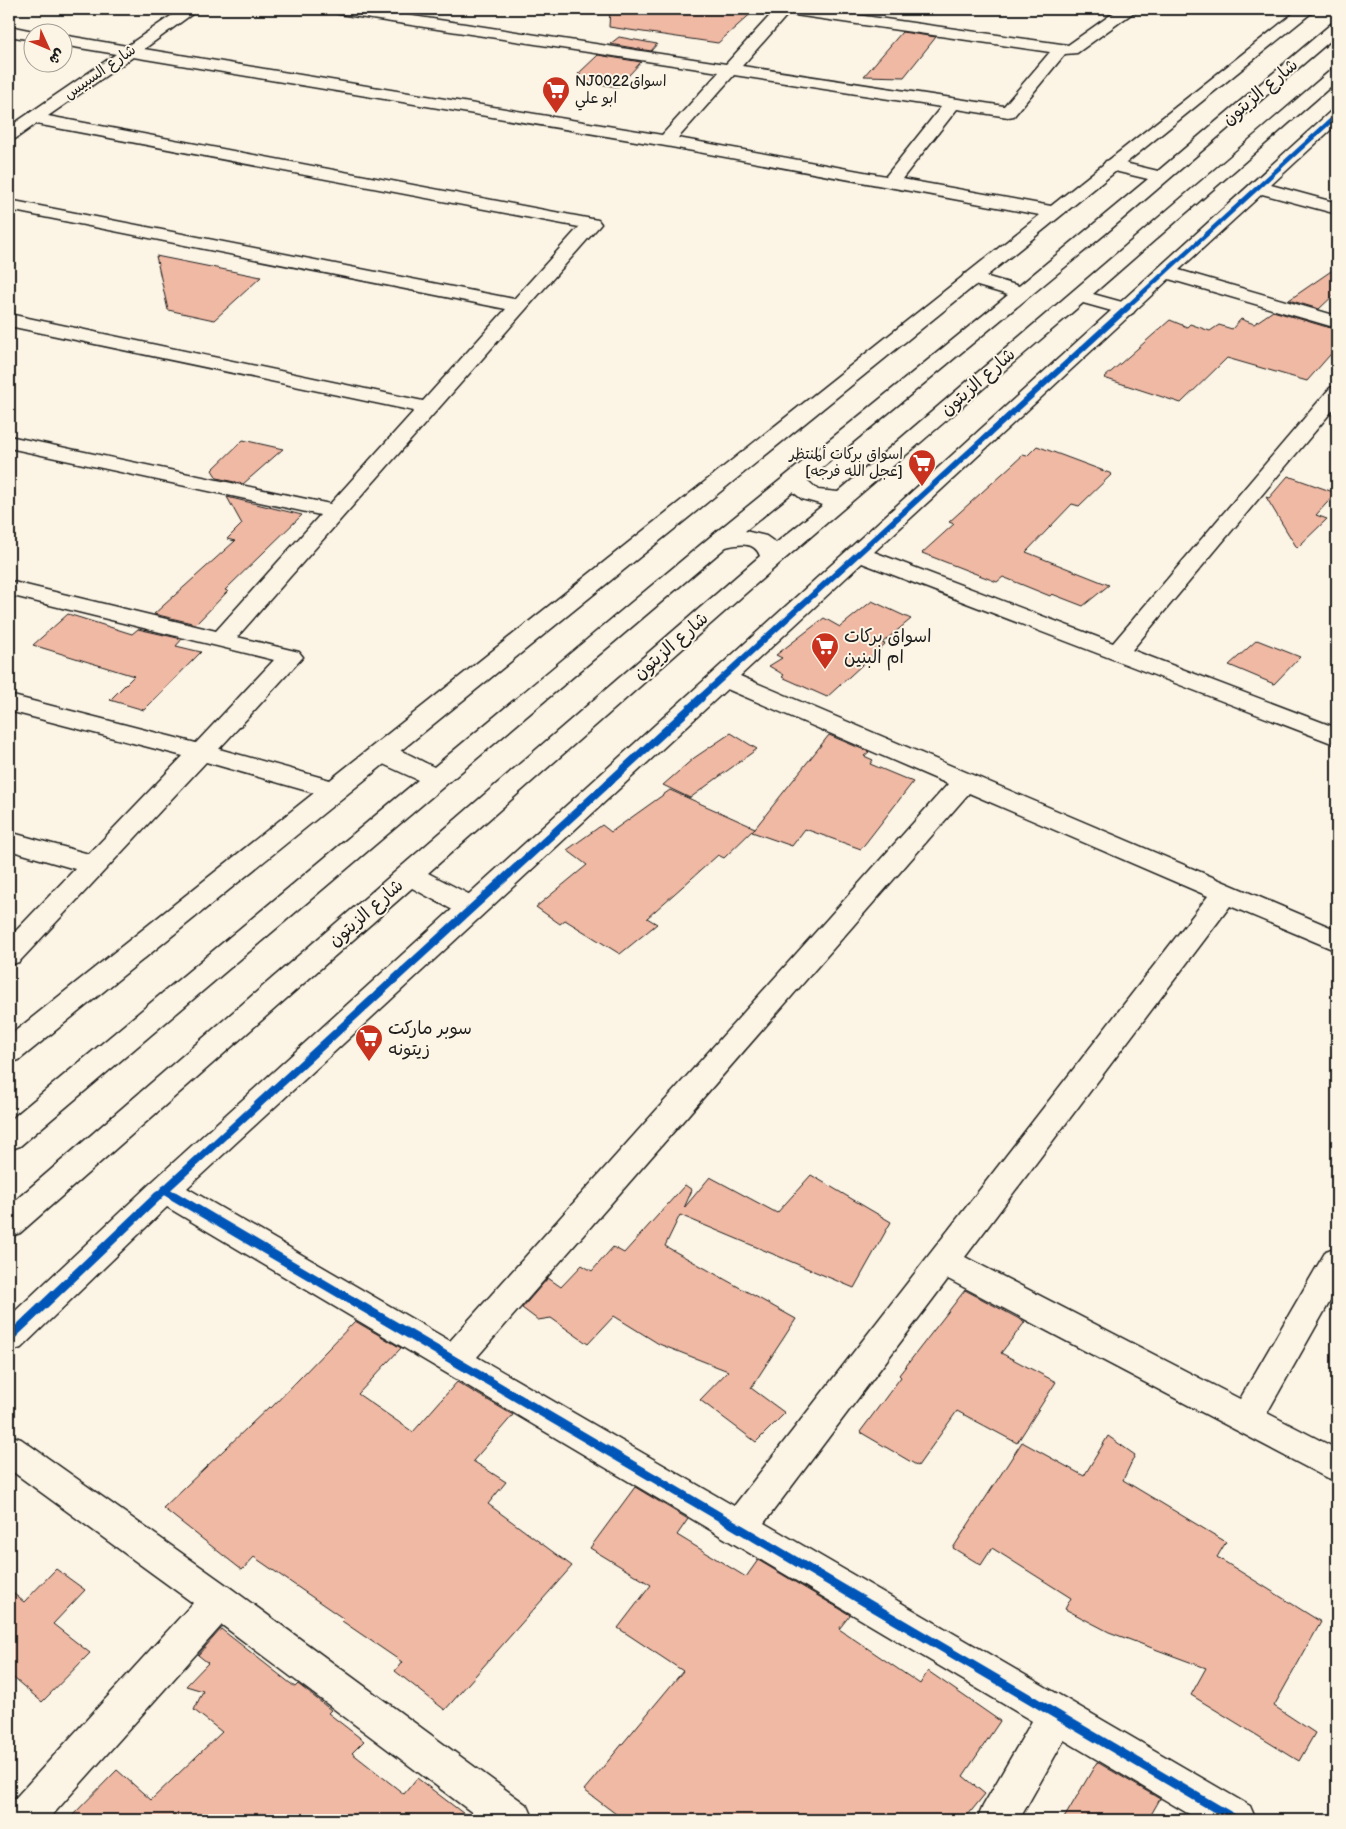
<svg xmlns="http://www.w3.org/2000/svg" width="1346" height="1829" font-family="'Balsamiq Sans','Playpen Sans Arabic',sans-serif">
	<rect width="100%" height="100%" fill="#fcf5e5"/>
	<filter id="ink" filterUnits="userSpaceOnUse"><feTurbulence type="fractalNoise" baseFrequency=".02" numOctaves="2"/><feDisplacementMap in="SourceGraphic" scale="10" xChannelSelector="R" yChannelSelector="G"/><feConvolveMatrix kernelMatrix="1 2 1 2 8 2 1 2 1" color-interpolation-filters="sRGB"/></filter>
	<g filter="url(#ink)">
		<!-- building -->
		<g fill="#f0b9a4" stroke="#1c1c1c">
			<polygon points="610,9 756,9 718,43 609,27"/>
			<polygon points="902,32 936,37 904,77 864,76"/>
			<polygon points="619,37 657,44 651,51 610,44"/>
			<polygon points="598,55 641,62 618,87 580,81 586,75 578,74"/>
			<polygon points="156,256 261,277 214,320 168,310"/>
			<polygon points="1337,267 1337,292 1319,309 1289,300"/>
			<polygon points="1273,311 1337,330 1337,347 1307,381 1227,358 1181,403 1104,378 1170,320 1187,327 1190,324 1210,331 1219,325 1232,329 1241,319 1254,324"/>
			<polygon points="243,440 283,449 243,484 217,478 212,470"/>
			<polygon points="1037,446 1112,474 1079,506 1072,504 1026,552 1109,585 1083,606 1052,594 1050,596 1003,577 997,582 922,553 954,524 949,522 1023,455 1027,456"/>
			<polygon points="1288,476 1336,493 1316,515 1327,519 1297,548 1266,497 1269,498"/>
			<polygon points="227,497 302,515 225,590 228,591 196,624 154,614 235,541 227,539 242,524"/>
			<polygon points="872,601 911,619 882,643 885,644 827,697 782,677 784,675 769,666 782,658 776,655 824,618 840,627"/>
			<polygon points="68,614 132,634 138,629 182,639 176,646 201,652 144,710 110,700 134,676 33,645"/>
			<polygon points="1257,640 1300,657 1274,684 1229,665"/>
			<polygon points="731,733 757,749 690,798 663,785 694,758"/>
			<polygon points="829,735 869,752 864,756 873,760 870,764 913,782 861,849 805,829 792,846 752,832"/>
			<polygon points="670,790 755,828 724,858 718,855 647,918 657,924 620,954 565,920 560,924 536,907 587,865 567,850 602,825 611,832"/>
			<polygon points="811,1175 891,1222 854,1288 680,1215 665,1246 796,1319 751,1388 785,1413 756,1442 700,1400 728,1371 659,1344 614,1316 588,1344 551,1318 538,1320 522,1308 548,1278 561,1287 582,1265 592,1271 613,1247 624,1253 685,1185 692,1190 684,1208 710,1177 777,1213"/>
			<polygon points="965,1290 1025,1322 1001,1353 1056,1382 1017,1443 957,1411 918,1466 860,1432 901,1377 899,1375"/>
			<polygon points="355,1321 401,1348 358,1394 413,1432 457,1382 513,1415 473,1461 506,1482 488,1504 572,1566 445,1710 395,1671 402,1662 342,1621 344,1619 254,1557 242,1570 163,1508 269,1407 271,1408"/>
			<polygon points="1108,1436 1135,1455 1123,1480 1226,1542 1217,1557 1321,1622 1274,1706 1315,1733 1299,1761 1191,1695 1206,1668 1109,1632 1065,1609 1071,1598 992,1548 981,1565 953,1548 1022,1442 1084,1476"/>
			<polygon points="635,1487 688,1519 677,1535 746,1577 758,1560 850,1615 839,1629 920,1684 928,1671 1000,1721 963,1776 985,1794 964,1820 624,1820 584,1790 683,1671 618,1628 651,1585 590,1548"/>
			<polygon points="56,1569 85,1590 53,1624 90,1653 42,1702 9,1674 9,1590 24,1602"/>
			<polygon points="221,1629 295,1687 298,1684 331,1710 328,1713 364,1741 352,1753 404,1794 417,1778 472,1820 68,1820 117,1770 151,1800 222,1732 194,1710 203,1691 186,1686 208,1663 198,1655"/>
			<polygon points="1097,1762 1160,1799 1148,1820 1063,1820"/>
		</g>
		<g fill="none" stroke-linecap="round" stroke-linejoin="round">
			<!-- street casing -->
			<g stroke="#1c1c1c" stroke-width="3">
				<g id="street">
					<path d="M181,9H199L144,49L662,135L719,72L339,14L334,12L331,9H367L726,64L776,9H815L1068,45L1119,9H1136L1134,12L1077,53L1065,54L1014,116L1008,117L957,109L902,179L1051,206L1299,9H1316L19,1060L9,1063V1036L314,793L206,762L19,962L9,965V938L75,869L9,850V832L89,854L183,756L9,711V695L196,743L274,660L9,595V581L216,631L320,515L9,448V436L330,504L414,411L9,326V314L423,401L506,309L9,210V200L514,299L579,227L36,124L15,139L9,140V127L116,54L62,45V35L127,46ZM788,14L1050,52L1004,106L742,66ZM133,57L666,146L1040,215L330,780L219,749L303,657L299,652L237,637L601,224L598,220L592,219L48,116ZM734,75L941,107L886,176L678,138Z"/>
					<polygon points="9,26 38,32 32,32 32,40 9,36"/>
					<path d="M1337,110V124L1271,185L1337,203V214L1262,194L1179,270L1337,316V328L1169,279L874,552L1113,643L1330,388L1337,386V405L1132,650L1337,728V745L862,563L740,676L1337,930V951L1230,906L965,1257L1240,1399L1326,1251L1337,1247V1289L1267,1413L1337,1449V1481L1325,1477L948,1279L764,1523L1250,1806L1256,1820H1199L1064,1740L1019,1820H977L983,1806L1032,1721L167,1207L21,1348L9,1352V1317L153,1181L1331,111ZM727,689L948,784L450,1341L187,1188ZM969,793L1208,896L734,1506L477,1357Z"/>
					<polygon points="9,1435 21,1439 232,1589 528,1806 534,1820 482,1820 222,1625 48,1820 9,1820 9,1805 193,1603 9,1469"/>
				</g>
			</g>
			<!-- secondary casing -->
			<g stroke="#1c1c1c" stroke-width="3">
				<path id="secondary" d="M1337,22V35L1105,234L807,480L818,490L838,492L1331,70L1337,68V81L1093,294L1133,305L1136,309L1133,313L1126,315L1083,303L780,563L428,873L482,901L486,908L482,915L472,917L462,915L412,888L20,1233L9,1237V1206L760,556C755,541 739,544 726,547L20,1146L9,1150V1121L418,780L372,759L368,753L372,747C392,742 416,759 434,767L710,537L1008,295L964,282L962,278L964,274L971,272L1019,286L1148,179L1106,169L1103,165L1106,161L1112,160L1158,171L1331,24ZM793,492L802,499L823,505L776,543L766,536L745,531Z"/>
			</g>
			<!-- street -->
			<use href="#street" fill="#fcf5e5" fill-rule="evenodd"/>
			<!-- secondary -->
			<use href="#secondary" fill="#fcf5e5" fill-rule="evenodd"/>
			<!-- cycleway-far3 casing -->
			<g stroke="#fcf5e5" stroke-width="6">
				<polyline id="cycleway-far3" points="1126,308 1337,115"/>
			</g>
			<!-- cycleway-far2 casing -->
			<g stroke="#fcf5e5" stroke-width="9">
				<polyline id="cycleway-far2" points="699,699 1128,307"/>
			</g>
			<!-- cycleway-far1 casing -->
			<g stroke="#fcf5e5" stroke-width="11">
				<g id="cycleway-far1">
					<polyline points="164,1190 176,1197"/>
					<polyline points="157,1197 701,698"/>
				</g>
			</g>
			<!-- cycleway casing -->
			<g stroke="#fcf5e5" stroke-width="12">
				<g id="cycleway">
					<polyline points="174,1196 1236,1820"/>
					<polyline points="9,1338 158,1196"/>
				</g>
			</g>
			<!-- cycleway-far3 -->
			<use href="#cycleway-far3" stroke="#0057b8" stroke-width="4.5"/>
			<!-- cycleway-far2 -->
			<use href="#cycleway-far2" stroke="#0057b8" stroke-width="6"/>
			<!-- cycleway-far1 -->
			<use href="#cycleway-far1" stroke="#0057b8" stroke-width="8"/>
			<!-- cycleway -->
			<use href="#cycleway" stroke="#0057b8" stroke-width="9"/>
		</g>
	</g>
	<!-- icons -->
	<defs>
		<g id="supermarket-pin" transform="scale(1.4375)"><path d="M0 17L-7.5 6A9.5 9.5 0 1 1 7.5 6Z" fill="#c8321e" stroke="#fcf5e5"/><path d="M-6-5.5h2.5l.6 2H6L4.5 2H-2.5L-4.4-4H-6ZM-1.5 3.2a1.3 1.3 0 1 0 .1 0ZM3 3.2a1.3 1.3 0 1 0 .1 0Z" fill="#fff"/></g>
	</defs>
	<g fill-rule="evenodd">
		<use href="#supermarket-pin" x="556" y="90"/>
		<use href="#supermarket-pin" x="922" y="463"/>
		<use href="#supermarket-pin" x="825" y="646"/>
		<use href="#supermarket-pin" x="369" y="1038"/>
	</g>
	<g text-anchor="middle" dominant-baseline="central" stroke-width="4" stroke-linejoin="round" paint-order="stroke">
		<!-- far-street labels -->
		<g font-size="15" fill="#1c1c1c" stroke="#fcf5e5">
			<text transform="translate(100 72) rotate(-35)">شارع السبيس</text>
		</g>
		<!-- far-poi labels -->
		<g font-size="15" fill="#1c1c1c" stroke="#fcf5e5" text-anchor="start">
			<text x="575" y="81">NJ0022اسواق<tspan x="575" dy="17">ابو علي</tspan></text>
			<text x="903" y="454" text-anchor="end">اسواق بركات ألمنتظر<tspan x="903" dy="17">[عجل الله فرجه]</tspan></text>
		</g>
		<!-- street labels -->
		<g font-size="18" fill="#1c1c1c" stroke="#fcf5e5">
			<text transform="translate(1260 92) rotate(-40)">شارع الزيتون</text>
			<text transform="translate(978 382) rotate(-41)">شارع الزيتون</text>
			<text transform="translate(671 646) rotate(-41)">شارع الزيتون</text>
			<text transform="translate(366 913) rotate(-41)">شارع الزيتون</text>
		</g>
		<!-- poi labels -->
		<g font-size="18" fill="#1c1c1c" stroke="#fcf5e5" text-anchor="start">
			<text x="844" y="636">اسواق بركات<tspan x="844" dy="21">ام البنين</tspan></text>
			<text x="388" y="1028">سوبر ماركت<tspan x="388" dy="21">زيتونه</tspan></text>
		</g>
	</g>
	<!-- margin -->
	<rect width="1346" height="1829" fill="none" stroke="#fcf5e5" stroke-width="30"/>
	<rect x="15" y="15" width="1316" height="1799" fill="none" stroke="#1c1c1c" stroke-width="2" filter="url(#ink)"/>
	<!-- north arrow -->
	<g transform="translate(48 48) rotate(134)"><circle r="24" fill="#fcf5e5" stroke="#a29e95"/>
	<path d="M0-4L9 19L0 12L-9 19Z" fill="#c8321e"/>
	<text y="-8" font-size="14" font-weight="bold" text-anchor="middle" fill="#1c1c1c">ش</text>
	</g>
</svg>
